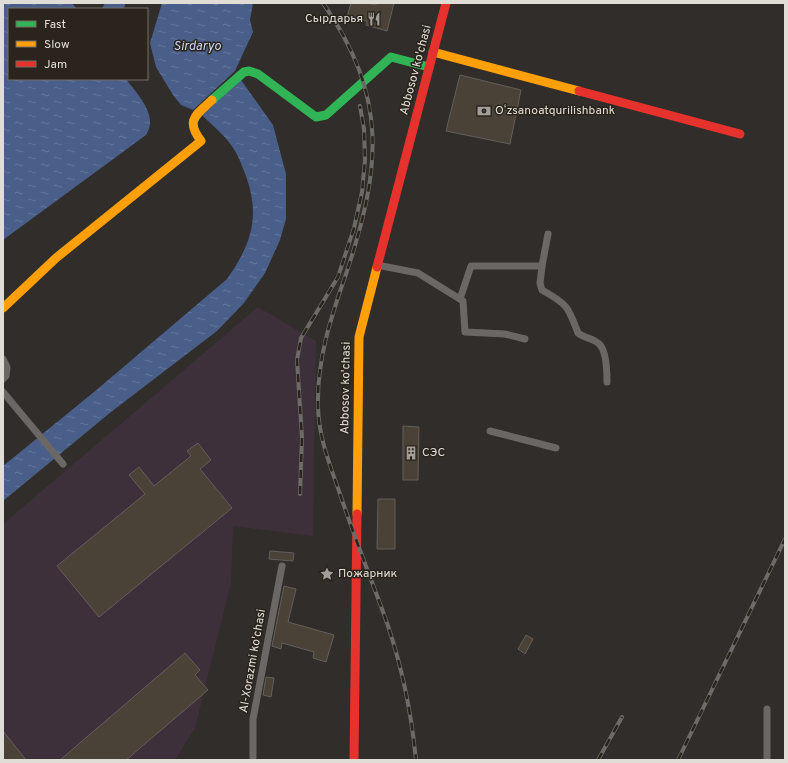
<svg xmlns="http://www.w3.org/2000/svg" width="788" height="763" font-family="Overpass,sans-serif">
	<defs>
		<pattern id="water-ripples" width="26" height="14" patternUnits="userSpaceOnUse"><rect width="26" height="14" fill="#495e89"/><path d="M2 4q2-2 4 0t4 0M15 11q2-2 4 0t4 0" fill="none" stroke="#637499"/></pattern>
	</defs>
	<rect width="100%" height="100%" fill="#302d2a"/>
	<!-- industrial -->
	<polygon fill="#3e303b" points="258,307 316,341 313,536 233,526 231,583 195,728 175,760 3,760 3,524"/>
	<!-- water -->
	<g fill="url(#water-ripples)">
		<path d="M3,3H72L77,9H9V79H126C138,95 159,116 146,135L3,240Z"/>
		<polygon points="162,3 253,3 250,20 253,32 235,71 193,110 181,105 173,95 156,67 150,43"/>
		<path d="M241,80L273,125L286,174V219L280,240L265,273L244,303L217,331L111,412L3,501V466L94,392L227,279C253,242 261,214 244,171C241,164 239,157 235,151C228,138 213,126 202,115Z"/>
	</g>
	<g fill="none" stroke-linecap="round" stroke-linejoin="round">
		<!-- river -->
		<polyline stroke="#495e89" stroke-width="15" points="110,9 118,3"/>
	</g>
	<!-- building -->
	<g fill="#4a4237" stroke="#625f5c">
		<polygon points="351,3 367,3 376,5 376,3 394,3 387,31 366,25 367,21 347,17"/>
		<polygon points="460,75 521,90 510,144 446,131"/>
		<polygon points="403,426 419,427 418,480 403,480"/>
		<polygon points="198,443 211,460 200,469 232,508 99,617 57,566 145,494 129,475 139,467 154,486 191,456 187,451"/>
		<polygon points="378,499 395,499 395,549 377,549"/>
		<polygon points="270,551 294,553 293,561 269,559"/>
		<polygon points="284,586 296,589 288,622 334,635 326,662 313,658 314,652 282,643 281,649 272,646"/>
		<polygon points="526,635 533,639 525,654 518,649"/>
		<polygon points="185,653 200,670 195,675 208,690 126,760 60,760"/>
		<polygon points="266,677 274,678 271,697 263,695"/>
		<polygon points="3,731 26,760 3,760"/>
	</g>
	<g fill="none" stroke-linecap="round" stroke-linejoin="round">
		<!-- street -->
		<g stroke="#6a6764" stroke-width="7">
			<polyline points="377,265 418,273 463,301 465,332 505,334 525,339"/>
			<path d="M542,266L540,283L542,290C567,304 568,306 578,333C584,338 592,338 598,343C607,349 607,373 607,382"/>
			<polyline points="460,299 471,266 542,266 548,234"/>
			<polyline points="3,359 7,367 6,376 3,379"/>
			<polyline points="3,392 63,464"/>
			<polyline points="490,431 556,448"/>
			<polyline points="253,760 253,719 282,566"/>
			<polyline points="767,760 767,709"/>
		</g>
		<!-- fast -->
		<polyline stroke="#30b455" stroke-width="9" points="212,100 244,72 249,71 258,74 316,117 326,115 391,57 429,67"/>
		<!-- slow -->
		<g stroke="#ff9f0a" stroke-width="9">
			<polyline points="433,52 579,91"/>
			<path d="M3,308L56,258L201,141C185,120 196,115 212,100"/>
			<polyline points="357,514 359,337 377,267"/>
		</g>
		<!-- jam -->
		<g stroke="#e5322d" stroke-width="9">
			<polyline points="579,91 740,134"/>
			<polyline points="377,267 446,3"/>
			<polyline points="354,760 357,514"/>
		</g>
		<!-- rail casing -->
		<g stroke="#6d6b68" stroke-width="4">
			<g id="rail">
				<path d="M323,3C389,98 381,169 346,274C331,317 317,359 318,405C318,436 330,465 340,494C353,533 368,571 382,609C400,657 411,709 416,760"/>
				<polyline points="300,494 302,438 297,360 301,338 338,277 354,228 362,192 365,160 364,129 360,106"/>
				<polyline points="598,760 622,717"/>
				<polyline points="678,760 785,539"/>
			</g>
		</g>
		<!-- rail -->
		<use href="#rail" stroke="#2a241c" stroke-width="2.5" stroke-dasharray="8" stroke-linecap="butt"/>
	</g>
	<!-- icons -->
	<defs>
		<g id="restaurant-bare" transform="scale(1.08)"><path d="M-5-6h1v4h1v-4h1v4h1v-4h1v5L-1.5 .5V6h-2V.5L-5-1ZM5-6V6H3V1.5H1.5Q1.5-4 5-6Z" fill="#a29f9a" stroke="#2a241c" stroke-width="2.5" paint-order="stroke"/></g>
		<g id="bank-bare" transform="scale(1.08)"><path d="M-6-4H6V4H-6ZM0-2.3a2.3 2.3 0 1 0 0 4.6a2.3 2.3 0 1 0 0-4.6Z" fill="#a29f9a" stroke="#2a241c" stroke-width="2.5" paint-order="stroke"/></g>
		<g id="building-bare" transform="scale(1.08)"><path d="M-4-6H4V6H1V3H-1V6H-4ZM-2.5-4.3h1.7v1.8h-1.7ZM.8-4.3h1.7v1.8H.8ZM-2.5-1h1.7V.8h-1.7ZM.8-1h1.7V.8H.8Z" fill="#a29f9a" stroke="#2a241c" stroke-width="2.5" paint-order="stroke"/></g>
		<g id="sight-bare" transform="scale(1.08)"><path d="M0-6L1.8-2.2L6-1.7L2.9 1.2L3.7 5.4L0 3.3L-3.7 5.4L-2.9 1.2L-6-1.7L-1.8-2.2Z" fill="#a29f9a" stroke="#2a241c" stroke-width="2.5" paint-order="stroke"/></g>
	</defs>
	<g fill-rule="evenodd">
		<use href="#restaurant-bare" x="374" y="19"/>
		<use href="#bank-bare" x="484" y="111"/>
		<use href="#building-bare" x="411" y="453"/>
		<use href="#sight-bare" x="327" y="574"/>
	</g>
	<g text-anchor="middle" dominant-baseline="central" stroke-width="3" stroke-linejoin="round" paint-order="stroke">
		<!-- poi labels -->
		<g font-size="12" fill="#e0dcd6" stroke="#2a241c" text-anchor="start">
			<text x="363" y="19" text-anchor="end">Сырдарья</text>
			<text x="495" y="111">Oʻzsanoatqurilishbank</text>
			<text x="422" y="453">СЭС</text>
			<text x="338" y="574">Пожарник</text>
		</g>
		<!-- street labels -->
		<g font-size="12" fill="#e0dcd6" stroke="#2a241c">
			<text transform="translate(416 70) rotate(-75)">Abbosov ko'chasi</text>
			<text transform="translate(346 388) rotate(-89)">Abbosov ko'chasi</text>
			<text transform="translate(253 661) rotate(-80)">Al-Xorazmi ko'chasi</text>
		</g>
		<!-- water labels -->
		<g font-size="13" font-style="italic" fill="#c8d7f5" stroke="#2a241c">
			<text x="197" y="47">Sirdaryo</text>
		</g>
	</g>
	<!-- border -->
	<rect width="788" height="763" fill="none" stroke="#e0dcd6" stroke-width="8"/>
	<!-- legend -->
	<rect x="8" y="8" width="140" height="72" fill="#2a241c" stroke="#736e66"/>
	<rect x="16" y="21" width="20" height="6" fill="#30b455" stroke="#736e66"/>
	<text x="44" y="28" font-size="12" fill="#e0dcd6">Fast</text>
	<rect x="16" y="41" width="20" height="6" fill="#ff9f0a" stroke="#736e66"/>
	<text x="44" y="48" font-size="12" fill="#e0dcd6">Slow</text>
	<rect x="16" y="61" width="20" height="6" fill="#e5322d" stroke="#736e66"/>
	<text x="44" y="68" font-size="12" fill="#e0dcd6">Jam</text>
</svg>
